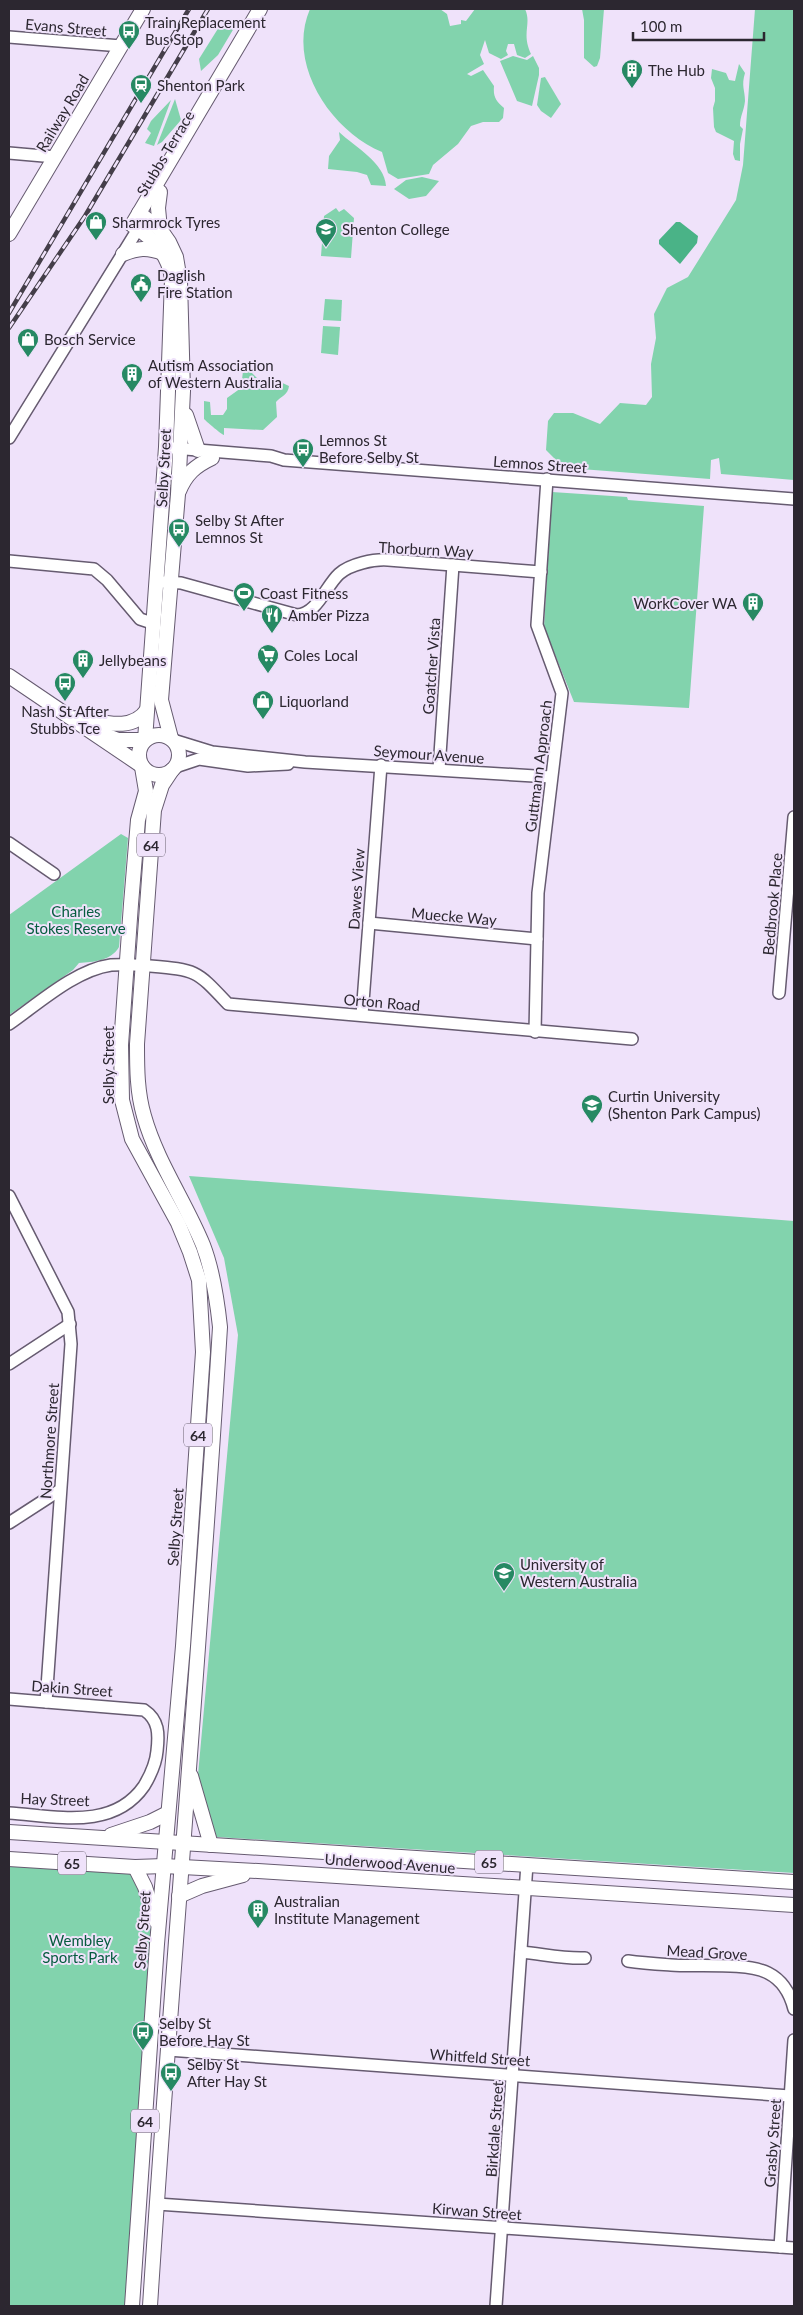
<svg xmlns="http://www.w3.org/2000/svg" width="803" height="2315" font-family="Lato,sans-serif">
	<rect width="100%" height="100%" fill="#efe2fa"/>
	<!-- green -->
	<g fill="#82d3ad">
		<path d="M310,9H440L447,14L450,26L461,24V20L466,21L475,9H525C532,24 521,33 531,54L525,58L517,55L514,44H508L506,51L508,55L501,59L489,53L485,40L480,55L484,64L467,74L471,76L483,70L494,86C493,97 496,101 504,108L503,118L499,122H483L471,126L458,144L433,165L429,174L398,179L388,173L382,152C331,131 286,64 310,9Z"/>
		<polygon points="582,9 604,9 600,58 597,66 594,67 584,58 584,20"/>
		<polygon points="755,9 794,9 794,480 721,474 719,458 711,460 710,479 555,467 555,459 546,450 548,421 554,413 573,413 600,424 620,403 646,405 652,397 651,364 656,338 654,314 667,288 688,277 736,200 743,165"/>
		<polygon points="237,23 218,55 201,71 199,59 219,27"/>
		<polygon points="513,56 527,60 533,56 539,68 539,75 532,106 517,101 500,61"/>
		<path d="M739,64L745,73C741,86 745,90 745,101C744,111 740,116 740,126L743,129L740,144V161L735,160L733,154L734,141L716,132L714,127L713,108L715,101V88L711,78L712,69L726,73L729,80L735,81Z"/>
		<polygon points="545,77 561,104 551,118 541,111 537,105 541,78"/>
		<polygon points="175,99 181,120 162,142 157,145"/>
		<polygon points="171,100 154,146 145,143 151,133 147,129 151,121"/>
		<path d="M339,132C355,147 385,163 386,186L371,185L367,175L357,172L328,169L329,156L340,140Z"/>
		<polygon points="422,177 439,181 426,196 409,199 394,189 406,180"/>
		<polygon points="336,208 339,212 344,209 354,218 351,258 321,256 324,216"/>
		<polygon points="325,299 342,300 341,321 323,320"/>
		<polygon points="323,326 340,327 338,355 321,353"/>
		<path d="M243,371L251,372L260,381L276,380L289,386C288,395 281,396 276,402L277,417L263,430L224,428V435C221,434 208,423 204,419V401L210,402L211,415H223L227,409V398L241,388Z"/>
		<polygon points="552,492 627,497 628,500 704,506 689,708 574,702 544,627"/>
		<path d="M121,834L128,838L119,947C111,961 93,962 79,963L73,970L9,1015V915Z"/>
		<polygon points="189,1176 794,1221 794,1873 217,1837 209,1828 198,1775 238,1335 224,1258"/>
		<polygon points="9,1865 132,1874 153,1921 127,2306 9,2306"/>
	</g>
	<!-- water -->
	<polygon fill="#4ab387" points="676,222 680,222 698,236 697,243 680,264 659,244 659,240"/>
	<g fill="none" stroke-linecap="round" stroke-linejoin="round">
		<!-- minor casing -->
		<g stroke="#665b70" stroke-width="14">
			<g id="minor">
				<polyline points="9,37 121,46"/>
				<polyline points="9,153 55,157"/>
				<polyline points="9,438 138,229"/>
				<polyline points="173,448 271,456 284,460 794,499"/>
				<polyline points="9,561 94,569 107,580 140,619 152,623"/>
				<path d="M164,582L181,583L297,615C317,614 326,586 339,574C350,564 374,559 388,560L541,572"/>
				<polyline points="173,740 212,752 305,762 551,777"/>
				<polyline points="175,767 199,759 248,766 288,764"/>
				<polyline points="439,769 453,565"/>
				<polyline points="9,843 54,874"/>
				<polyline points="369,923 537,939"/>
				<polyline points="779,993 794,817"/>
				<polyline points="362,1015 381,765"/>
				<path d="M9,1024C38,1004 75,970 111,965C124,964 137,965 150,966C197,970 196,970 228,1004L632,1039"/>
				<polyline points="535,1032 538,893 562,693 537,625 547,479"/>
				<polyline points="9,1196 68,1312 71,1344 46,1702"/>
				<polyline points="9,1364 70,1324"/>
				<polyline points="9,1523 60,1490"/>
				<path d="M9,1699L144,1710C159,1720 159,1734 157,1751C156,1763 150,1776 144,1786C113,1831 55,1816 9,1813"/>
				<path d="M521,1952C543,1954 563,1959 585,1958"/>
				<path d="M628,1961C642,1963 657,1964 671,1965C695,1967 746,1962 768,1973C782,1980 790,1993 794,2009"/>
				<polyline points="168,2050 790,2096"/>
				<polyline points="157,2204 794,2248"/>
				<polyline points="780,2247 794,2040"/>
				<polyline points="496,2306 527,1864"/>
			</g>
		</g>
		<!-- major casing -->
		<g stroke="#665b70" stroke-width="16">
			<g id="major">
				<polyline points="139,213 160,229 169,242 176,257 180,281 183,391 178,494 161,700 171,738"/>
				<polyline points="160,229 158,208 160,192"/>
				<polyline points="9,234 143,9"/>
				<path d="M123,254C138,248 147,247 163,253"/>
				<polyline points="186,415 198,450"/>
				<path d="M179,491C186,474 195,466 212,458"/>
				<polyline points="9,676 142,766"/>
				<path d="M76,718C98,720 131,734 147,710"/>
				<circle cx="159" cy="755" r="20"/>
				<polyline points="105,735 118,740 144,740"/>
				<path d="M145,740L166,447L172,279C169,254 152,237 132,225L260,9"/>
				<polyline points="191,1776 211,1845"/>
				<polyline points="9,1832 794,1882"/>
				<polyline points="111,1835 150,1822 168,1813"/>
				<polyline points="9,1859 135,1867 164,1866 258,1871 794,1905"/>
				<polyline points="135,1867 145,1887 156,1921"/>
				<polyline points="179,1896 202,1886 243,1875"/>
				<polyline points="132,2306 157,1944 183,1646 203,1352 199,1280 190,1252 178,1223 132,1139 122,1100 121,1045 131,904 138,820 146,791 142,767"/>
				<path d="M150,2306C171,1980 200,1654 220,1327C217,1299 213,1271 203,1245C185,1201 157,1162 144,1116C137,1092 137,1068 137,1044L154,810L162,785L172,770"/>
			</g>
		</g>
		<!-- minor -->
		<use href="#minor" stroke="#fff" stroke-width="11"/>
		<!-- major -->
		<use href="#major" stroke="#fff" stroke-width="14"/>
		<!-- rail casing -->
		<g stroke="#443e49" stroke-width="4.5">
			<g id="rail">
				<polyline points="9,313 189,9"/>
				<polyline points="9,328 85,216 208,9"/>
			</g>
		</g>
		<!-- rail -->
		<use href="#rail" stroke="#efe2fa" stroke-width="2.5" stroke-dasharray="8" stroke-linecap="butt"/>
	</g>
	<!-- icons -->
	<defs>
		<g id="bus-pin" transform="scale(1.125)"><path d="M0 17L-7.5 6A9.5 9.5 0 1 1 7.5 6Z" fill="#268963" stroke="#efe2fa"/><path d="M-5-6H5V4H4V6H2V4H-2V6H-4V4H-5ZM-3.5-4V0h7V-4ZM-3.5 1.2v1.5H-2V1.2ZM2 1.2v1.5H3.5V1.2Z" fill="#fff"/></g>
		<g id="building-pin" transform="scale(1.125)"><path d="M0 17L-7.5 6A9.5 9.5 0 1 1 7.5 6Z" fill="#268963" stroke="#efe2fa"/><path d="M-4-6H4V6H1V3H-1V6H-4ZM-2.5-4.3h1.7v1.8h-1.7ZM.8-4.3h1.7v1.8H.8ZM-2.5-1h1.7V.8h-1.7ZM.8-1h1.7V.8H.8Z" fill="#fff"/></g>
		<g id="station-pin" transform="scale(1.125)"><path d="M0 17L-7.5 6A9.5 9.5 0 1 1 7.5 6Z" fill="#268963" stroke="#efe2fa"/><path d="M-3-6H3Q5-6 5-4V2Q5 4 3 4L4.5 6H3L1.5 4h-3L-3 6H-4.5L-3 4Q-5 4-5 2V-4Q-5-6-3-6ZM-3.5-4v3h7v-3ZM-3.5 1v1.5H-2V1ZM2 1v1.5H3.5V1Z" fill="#fff"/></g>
		<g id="shop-pin" transform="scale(1.125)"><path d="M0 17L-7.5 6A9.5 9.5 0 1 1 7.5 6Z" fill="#268963" stroke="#efe2fa"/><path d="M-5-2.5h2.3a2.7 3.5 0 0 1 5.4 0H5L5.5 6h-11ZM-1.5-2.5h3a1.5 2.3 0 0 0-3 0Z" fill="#fff"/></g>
		<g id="school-pin" transform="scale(1.125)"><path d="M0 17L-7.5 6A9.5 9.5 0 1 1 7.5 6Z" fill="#268963" stroke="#efe2fa"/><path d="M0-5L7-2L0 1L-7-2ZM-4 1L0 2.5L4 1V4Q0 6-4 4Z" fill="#fff"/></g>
		<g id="civic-pin" transform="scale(1.125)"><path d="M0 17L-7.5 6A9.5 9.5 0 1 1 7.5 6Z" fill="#268963" stroke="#efe2fa"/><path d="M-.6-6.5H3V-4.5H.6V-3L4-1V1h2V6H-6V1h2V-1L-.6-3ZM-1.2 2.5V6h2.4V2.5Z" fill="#fff"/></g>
		<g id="stadium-pin" transform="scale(1.125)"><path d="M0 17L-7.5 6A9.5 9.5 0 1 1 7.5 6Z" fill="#268963" stroke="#efe2fa"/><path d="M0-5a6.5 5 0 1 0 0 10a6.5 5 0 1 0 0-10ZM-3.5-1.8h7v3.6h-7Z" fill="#fff"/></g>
		<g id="restaurant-pin" transform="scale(1.125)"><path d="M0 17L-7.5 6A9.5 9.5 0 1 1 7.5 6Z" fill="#268963" stroke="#efe2fa"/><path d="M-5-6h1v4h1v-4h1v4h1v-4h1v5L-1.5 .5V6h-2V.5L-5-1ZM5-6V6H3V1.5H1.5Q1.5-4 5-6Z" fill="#fff"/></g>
		<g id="supermarket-pin" transform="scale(1.125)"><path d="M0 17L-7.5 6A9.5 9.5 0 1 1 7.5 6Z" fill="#268963" stroke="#efe2fa"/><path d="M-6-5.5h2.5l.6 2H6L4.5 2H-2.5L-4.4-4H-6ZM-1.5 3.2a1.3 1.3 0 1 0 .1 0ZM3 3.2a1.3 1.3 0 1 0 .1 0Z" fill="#fff"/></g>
		<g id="university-pin" transform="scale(1.125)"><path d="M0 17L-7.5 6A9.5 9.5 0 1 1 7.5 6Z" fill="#268963" stroke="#efe2fa"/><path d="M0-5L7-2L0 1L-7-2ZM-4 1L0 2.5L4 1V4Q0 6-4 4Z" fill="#fff"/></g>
	</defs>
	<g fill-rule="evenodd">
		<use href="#bus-pin" x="129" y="31"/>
		<use href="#building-pin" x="632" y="70"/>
		<use href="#station-pin" x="141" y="85"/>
		<use href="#shop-pin" x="96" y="222"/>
		<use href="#school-pin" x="326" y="229"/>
		<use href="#civic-pin" x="141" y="284"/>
		<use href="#shop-pin" x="28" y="339"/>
		<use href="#building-pin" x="132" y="374"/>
		<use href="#bus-pin" x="303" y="449"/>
		<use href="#bus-pin" x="179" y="529"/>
		<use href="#stadium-pin" x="244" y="593"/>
		<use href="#building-pin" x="753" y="603"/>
		<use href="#restaurant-pin" x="272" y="615"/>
		<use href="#supermarket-pin" x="268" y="655"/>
		<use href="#building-pin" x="83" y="660"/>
		<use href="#bus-pin" x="65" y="683"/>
		<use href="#shop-pin" x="263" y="701"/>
		<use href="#university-pin" x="592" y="1105"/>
		<use href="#university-pin" x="504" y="1573"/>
		<use href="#building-pin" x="258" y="1910"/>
		<use href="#bus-pin" x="143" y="2032"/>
		<use href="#bus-pin" x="171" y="2073"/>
	</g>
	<g text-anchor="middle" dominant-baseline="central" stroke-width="4" stroke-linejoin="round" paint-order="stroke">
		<!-- shield labels -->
		<g fill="#efe2fa" stroke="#665f6d" stroke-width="1">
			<rect x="137" y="833.5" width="28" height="23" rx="4"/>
			<rect x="184" y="1423.5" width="28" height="23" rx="4"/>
			<rect x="475" y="1850.5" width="28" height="23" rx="4"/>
			<rect x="58" y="1851.5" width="28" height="23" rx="4"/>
			<rect x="131" y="2109.5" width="28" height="23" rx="4"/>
		</g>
		<g font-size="14" font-weight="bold" fill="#2c2730">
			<text x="151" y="845">64</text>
			<text x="198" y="1435">64</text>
			<text x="489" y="1862">65</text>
			<text x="72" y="1863">65</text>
			<text x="145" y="2121">64</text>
		</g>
		<!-- poi labels -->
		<g font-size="15" fill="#2c2730" stroke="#efe2fa" text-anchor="start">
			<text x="145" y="22">Train Replacement<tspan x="145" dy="17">Bus Stop</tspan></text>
			<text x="648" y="70">The Hub</text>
			<text x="157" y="85">Shenton Park</text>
			<text x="112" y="222">Sharmrock Tyres</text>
			<text x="342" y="229">Shenton College</text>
			<text x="157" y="275">Daglish<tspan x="157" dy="17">Fire Station</tspan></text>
			<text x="44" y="339">Bosch Service</text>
			<text x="148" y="365">Autism Association<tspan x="148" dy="17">of Western Australia</tspan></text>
			<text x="319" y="440">Lemnos St<tspan x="319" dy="17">Before Selby St</tspan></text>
			<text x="195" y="520">Selby St After<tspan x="195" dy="17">Lemnos St</tspan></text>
			<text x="260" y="593">Coast Fitness</text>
			<text x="737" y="603" text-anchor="end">WorkCover WA</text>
			<text x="288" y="615">Amber Pizza</text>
			<text x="284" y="655">Coles Local</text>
			<text x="99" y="660">Jellybeans</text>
			<text x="279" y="701">Liquorland</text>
			<text x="65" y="711" text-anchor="middle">Nash St After<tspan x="65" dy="17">Stubbs Tce</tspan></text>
			<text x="608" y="1096">Curtin University<tspan x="608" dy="17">(Shenton Park Campus)</tspan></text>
			<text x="520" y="1564">University of<tspan x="520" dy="17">Western Australia</tspan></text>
			<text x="274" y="1901">Australian<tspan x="274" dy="17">Institute Management</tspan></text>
			<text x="159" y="2023">Selby St<tspan x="159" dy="17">Before Hay St</tspan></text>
			<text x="187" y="2064">Selby St<tspan x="187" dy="17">After Hay St</tspan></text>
		</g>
		<!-- street labels -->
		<g font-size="15" fill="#2c2730" stroke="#efe2fa">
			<text transform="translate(66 27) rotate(5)">Evans Street</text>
			<text transform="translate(62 113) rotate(-59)">Railway Road</text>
			<text transform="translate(165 153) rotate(-59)">Stubbs Terrace</text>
			<text transform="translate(540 464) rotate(4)">Lemnos Street</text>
			<text transform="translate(163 468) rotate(-87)">Selby Street</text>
			<text transform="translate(426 549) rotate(3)">Thorburn Way</text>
			<text transform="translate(431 666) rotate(-86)">Goatcher Vista</text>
			<text transform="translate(429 754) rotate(4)">Seymour Avenue</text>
			<text transform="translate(538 766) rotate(-83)">Guttmann Approach</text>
			<text transform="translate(356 889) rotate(-86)">Dawes View</text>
			<text transform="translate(772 904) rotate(-85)">Bedbrook Place</text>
			<text transform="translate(454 916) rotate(5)">Muecke Way</text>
			<text transform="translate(382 1002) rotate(5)">Orton Road</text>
			<text transform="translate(108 1065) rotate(-90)">Selby Street</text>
			<text transform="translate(49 1441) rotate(-86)">Northmore Street</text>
			<text transform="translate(175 1527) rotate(-86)">Selby Street</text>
			<text transform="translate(72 1688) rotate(4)">Dakin Street</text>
			<text transform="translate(55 1799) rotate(2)">Hay Street</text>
			<text transform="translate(390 1863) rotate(4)">Underwood Avenue</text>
			<text transform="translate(142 1930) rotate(-86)">Selby Street</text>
			<text transform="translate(707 1952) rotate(3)">Mead Grove</text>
			<text transform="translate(480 2057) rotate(4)">Whitfeld Street</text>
			<text transform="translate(494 2129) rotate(-86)">Birkdale Street</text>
			<text transform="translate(772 2143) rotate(-86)">Grasby Street</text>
			<text transform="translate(477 2211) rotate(4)">Kirwan Street</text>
		</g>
		<!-- park labels -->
		<g font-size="15" fill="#065c3f" stroke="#efe2fa">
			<text x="76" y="911">Charles<tspan x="76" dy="17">Stokes Reserve</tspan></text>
			<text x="80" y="1940">Wembley<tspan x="80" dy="17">Sports Park</tspan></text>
		</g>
	</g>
	<!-- border -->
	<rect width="803" height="2315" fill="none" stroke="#2c2730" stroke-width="20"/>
	<!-- scale -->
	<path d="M633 32v8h131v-8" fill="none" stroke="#2c2730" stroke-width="2.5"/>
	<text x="640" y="32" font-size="15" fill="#2c2730" stroke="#efe2fa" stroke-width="4" paint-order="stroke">100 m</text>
</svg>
